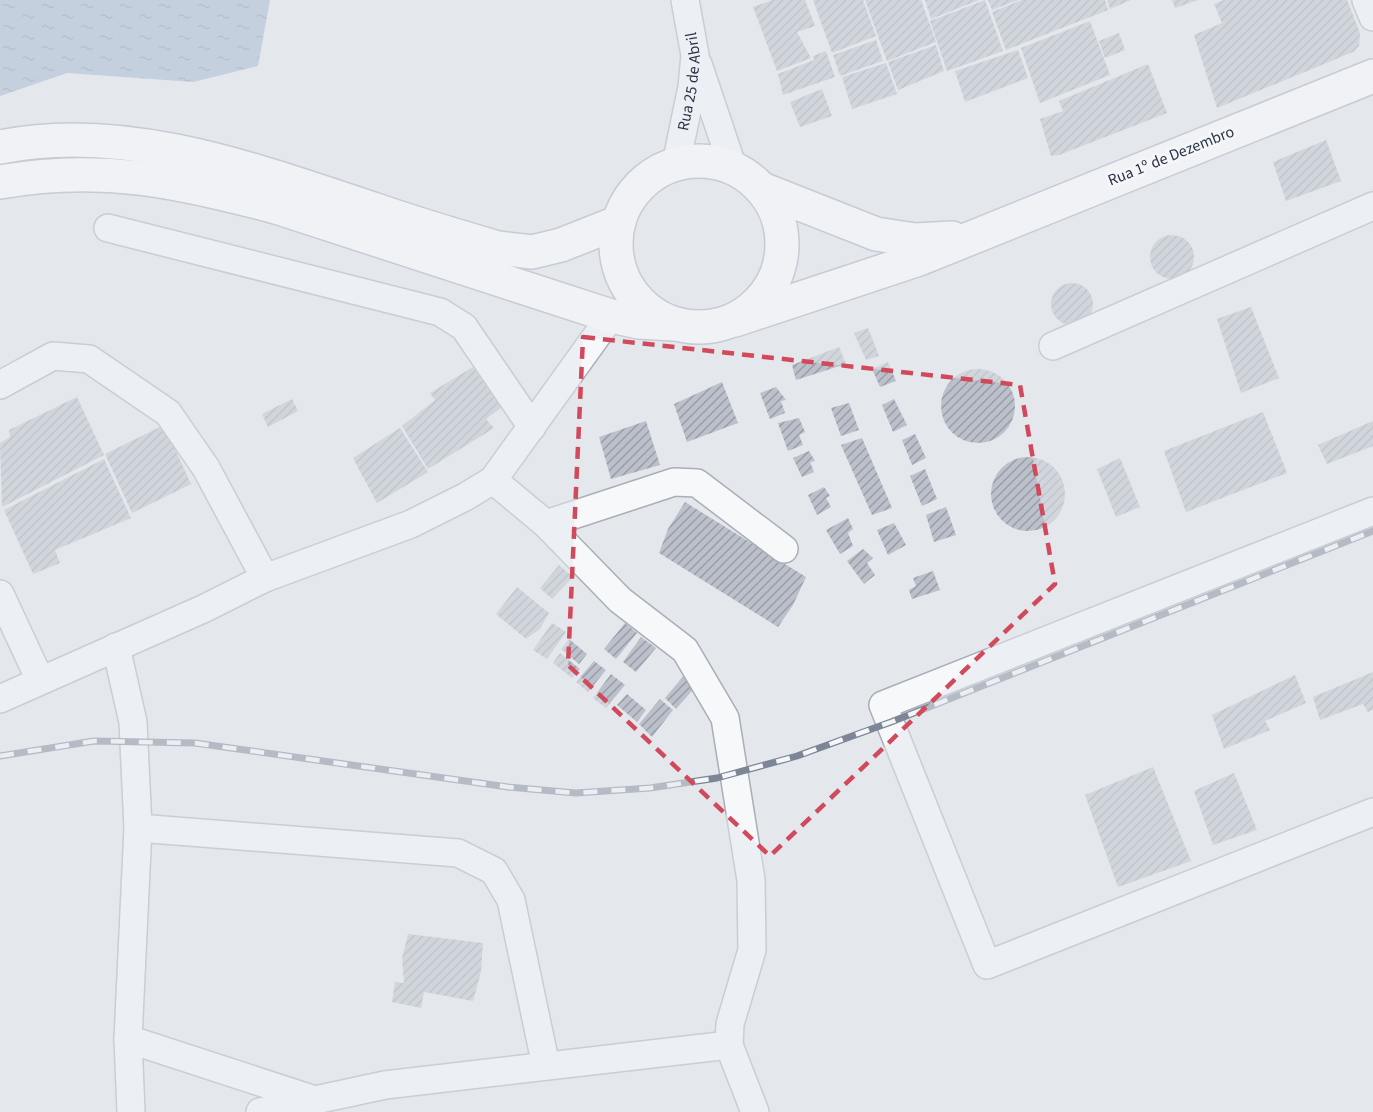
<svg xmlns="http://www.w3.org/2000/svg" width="1373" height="1112" font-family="'Source Sans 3',sans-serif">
	<defs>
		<pattern id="water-ripples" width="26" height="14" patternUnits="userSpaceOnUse" patternTransform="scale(1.5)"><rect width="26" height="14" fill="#9fb4cc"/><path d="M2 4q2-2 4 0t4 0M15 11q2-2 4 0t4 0" fill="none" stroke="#8293a7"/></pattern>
		<pattern id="building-hatch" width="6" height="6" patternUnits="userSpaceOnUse" patternTransform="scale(1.5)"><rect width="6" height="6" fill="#bbc0ca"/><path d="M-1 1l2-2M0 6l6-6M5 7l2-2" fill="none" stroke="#989da6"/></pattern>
	</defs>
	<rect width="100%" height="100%" fill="#e4e7ec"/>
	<!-- water -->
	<polygon fill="url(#water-ripples)" points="0,0 270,0 258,66 193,82 67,73 0,96"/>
	<!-- building -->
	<g fill="url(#building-hatch)">
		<polygon points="772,0 805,0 815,26 797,32 811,58 777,71 753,7"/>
		<polygon points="813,0 863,0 876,36 832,53"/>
		<polygon points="865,0 921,0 936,42 887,61"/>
		<polygon points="925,0 979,0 931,19"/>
		<polygon points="985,0 1003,51 947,71 930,21"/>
		<polygon points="988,0 1018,0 992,10"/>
		<polygon points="1022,0 1105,0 1108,10 1006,50 992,12"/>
		<polygon points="1107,0 1131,0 1110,9"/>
		<polygon points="1172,0 1198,0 1175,8"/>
		<polygon points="1224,0 1347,0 1360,33 1359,46 1353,52 1217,108 1194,35 1222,23 1214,4"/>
		<polygon points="1090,21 1110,75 1040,103 1021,48"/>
		<polygon points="1119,33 1125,50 1105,58 1099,41"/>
		<polygon points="876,40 883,61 840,76 833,55"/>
		<polygon points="936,45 944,71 898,90 888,62"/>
		<polygon points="1018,50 1028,78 965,102 955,71"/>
		<polygon points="826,51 835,77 783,95 778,74 814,60 813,56"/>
		<polygon points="886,63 897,94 852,109 842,77"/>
		<polygon points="1148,64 1167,113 1059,155 1051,156 1040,119 1063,111 1059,101"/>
		<polygon points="822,89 832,116 800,127 790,102"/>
		<polygon points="1326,140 1341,181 1286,201 1273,162"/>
		<circle cx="1172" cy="257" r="22"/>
		<circle cx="1072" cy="304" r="21"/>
		<polygon points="1251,307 1279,378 1241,393 1217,319"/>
		<polygon points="868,328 879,356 866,360 854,333"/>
		<polygon points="839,347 846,364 796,380 792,365"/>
		<polygon points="888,362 896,381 880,387 872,369"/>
		<polygon points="473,367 502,407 486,419 494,428 428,469 402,426 435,400 430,393"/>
		<circle cx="978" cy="406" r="37"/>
		<polygon points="722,382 738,423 687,442 674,404"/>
		<polygon points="776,387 786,400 781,401 785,413 770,419 760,393"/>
		<polygon points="77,397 104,455 2,507 0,443 10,437 9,430"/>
		<polygon points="292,399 298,411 268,427 262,414"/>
		<polygon points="894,399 907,425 893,432 882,405"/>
		<polygon points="849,403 859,430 841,436 831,408"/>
		<polygon points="1263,412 1287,473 1186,512 1164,451"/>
		<polygon points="799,418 805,432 799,435 803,445 788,451 778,423"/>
		<polygon points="646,421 660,465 611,479 599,437"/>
		<polygon points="1373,421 1373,446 1327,464 1318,445"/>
		<polygon points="164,425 191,484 132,513 105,454"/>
		<polygon points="400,428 428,472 377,503 353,458"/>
		<polygon points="915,434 926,458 912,465 902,440"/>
		<polygon points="862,438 892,508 872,515 841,445"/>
		<polygon points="809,451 815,461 810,462 814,472 802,477 793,458"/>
		<circle cx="1028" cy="494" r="37"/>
		<polygon points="1120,458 1140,507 1116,517 1097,469"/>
		<polygon points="104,459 131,518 55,550 60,563 33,574 4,510"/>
		<polygon points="925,469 937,499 922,506 910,476"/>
		<polygon points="824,487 830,496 826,498 831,507 817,515 808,495"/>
		<polygon points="685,502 806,577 793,605 778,627 659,553 668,529"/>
		<polygon points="946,507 956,535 934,542 926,515"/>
		<polygon points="848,518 853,529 848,533 853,546 840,554 826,530"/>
		<polygon points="894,523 906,545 888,555 877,530"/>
		<polygon points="863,549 873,558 867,563 875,575 864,584 847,561"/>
		<polygon points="559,565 573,577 552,599 540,588"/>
		<polygon points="933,571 940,590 912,599 909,590 916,586 913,578"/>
		<polygon points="517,587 549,613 540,629 526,639 496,614"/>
		<polygon points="552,623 566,632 547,659 533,650"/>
		<polygon points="625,623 637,633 616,659 604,649"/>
		<polygon points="641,637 656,648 636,672 623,662"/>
		<polygon points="569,639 587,654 579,664 561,649"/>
		<polygon points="560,653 580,669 572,678 553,663"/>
		<polygon points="594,661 606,670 588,692 576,682"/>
		<polygon points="1373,672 1373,710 1368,712 1363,704 1320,720 1313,697"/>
		<polygon points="686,673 699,683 676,709 665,698"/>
		<polygon points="611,674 625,685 606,708 593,698"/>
		<polygon points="1295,675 1306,703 1265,721 1270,730 1224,749 1212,715"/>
		<polygon points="627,694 646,710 637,722 617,705"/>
		<polygon points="660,699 673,710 652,737 639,724"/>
		<polygon points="1153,767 1191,861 1118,887 1085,795"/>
		<polygon points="1234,773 1257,830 1213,845 1194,791"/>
		<polygon points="408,934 483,943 481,972 473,1001 424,992 421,1008 392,1002 395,982 404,983 402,958"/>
	</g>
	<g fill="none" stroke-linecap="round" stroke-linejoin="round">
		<!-- minor casing -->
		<g stroke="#a9aeb7" stroke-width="30">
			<g id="minor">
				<polyline points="1366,0 1373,17"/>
				<polyline points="698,64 733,168"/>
				<path id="s1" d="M676,164L692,87L695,55L685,0"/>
				<polyline points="108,228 440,312 464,327 532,427"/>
				<polyline points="1053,346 1373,206"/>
				<polyline points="0,385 53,356 89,359 168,413 206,468 265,578"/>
				<polyline points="1373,511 883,705 987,965 1373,812"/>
				<polyline points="546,524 674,482 697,483 784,549"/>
				<polyline points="0,594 40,680"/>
				<polyline points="116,647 133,722 138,828 128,1039 131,1112"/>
				<polyline points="0,699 203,609 265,578 411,524 465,497 493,480 611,316"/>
				<polyline points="138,828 458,853 494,871 511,900 546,1066"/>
				<polyline points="128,1039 312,1099"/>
				<polyline points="729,1045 755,1112"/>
				<polyline points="260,1112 385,1085 729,1045 730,1024 752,950 751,880 725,718 685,650 620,600 546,524 493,480"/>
			</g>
		</g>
		<!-- major casing -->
		<g stroke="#a3abb8" stroke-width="36">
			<g id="major">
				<path d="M0,147C126,121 258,171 376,210C416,224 457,236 498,248L532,252L561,245L619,222"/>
				<circle cx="699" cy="244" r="83"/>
				<path d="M0,182C100,164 179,181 276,207L611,316L639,322L674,324"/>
				<polyline points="762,189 876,234 915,240 952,238"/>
				<polyline points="735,320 919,259 1373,76"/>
			</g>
		</g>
		<!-- minor -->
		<use href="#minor" stroke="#f7f8fa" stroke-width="27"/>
		<!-- major -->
		<use href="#major" stroke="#fff" stroke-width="33"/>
		<!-- rail casing -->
		<g stroke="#7d8696" stroke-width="7">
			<polyline id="rail" points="0,756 94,741 195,743 508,787 576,793 650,788 717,778 797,756 891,722 1373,531"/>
		</g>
		<!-- rail -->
		<use href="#rail" stroke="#f4f6f9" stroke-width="4.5" stroke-dasharray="14" stroke-linecap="butt"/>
	</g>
	<!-- marked area -->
	<path d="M0 0H1373V1112H0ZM583,337L1020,385L1055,584L770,856L568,665Z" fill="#e4e7ec" fill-opacity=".55" fill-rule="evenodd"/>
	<path fill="none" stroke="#d1495b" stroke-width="4.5" stroke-dasharray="12 8" stroke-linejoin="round" d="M583,337L1020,385L1055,584L770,856L568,665Z"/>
	<g text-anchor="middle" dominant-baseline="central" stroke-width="6" stroke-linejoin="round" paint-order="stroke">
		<!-- street labels -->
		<g font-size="16" fill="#2b3445" stroke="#f4f6f9">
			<text stroke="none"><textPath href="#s1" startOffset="84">Rua 25 de Abril</textPath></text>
			<text transform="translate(1171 156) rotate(-22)">Rua 1º de Dezembro</text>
		</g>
	</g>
</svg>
